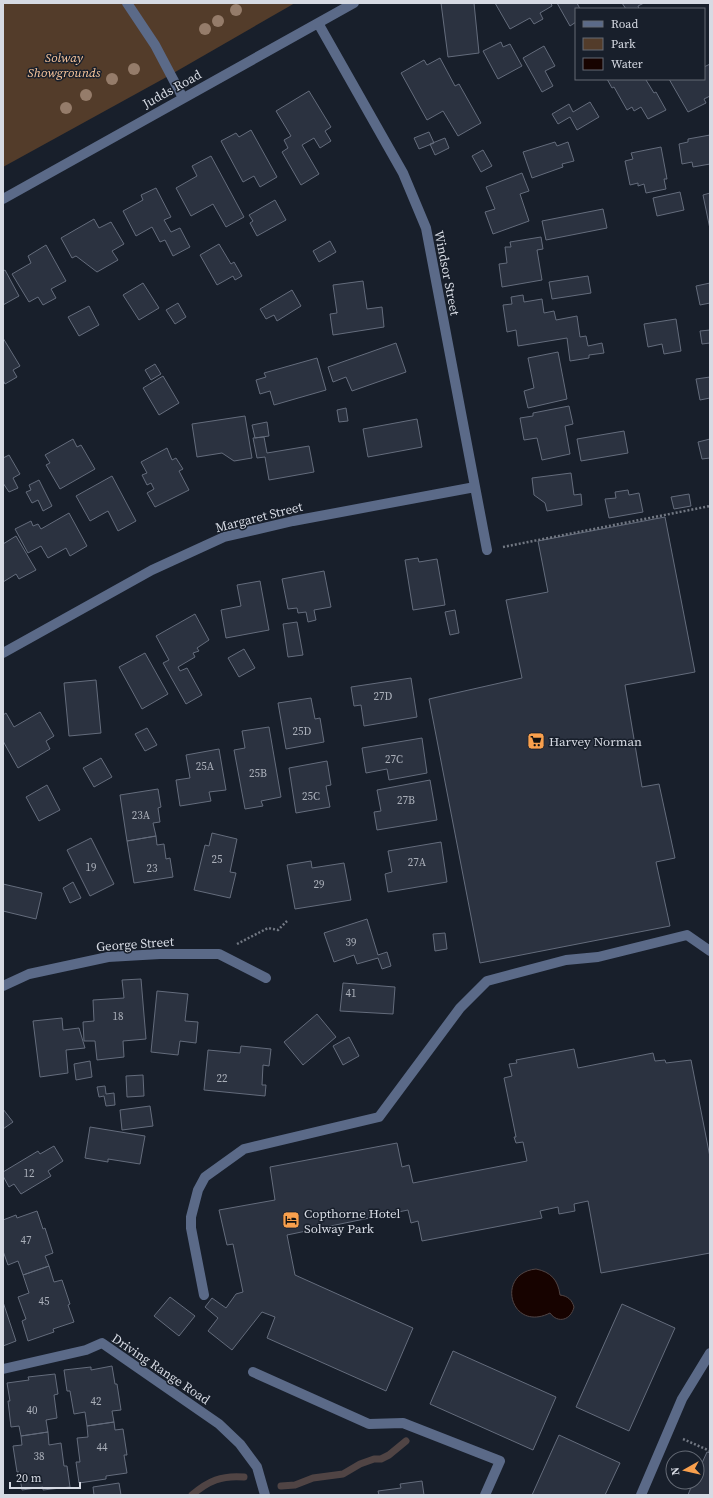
<svg xmlns="http://www.w3.org/2000/svg" width="713" height="1498" viewBox="0 0 713 1498" font-family="'Source Serif 4',serif">
  <style>
    .green { fill: #533c2a }
    .water { fill: #170300; stroke: #504444 }
    .lines { fill: none; stroke-linecap: round; stroke-linejoin: round }
    .stream { stroke: #504444; stroke-width: 7 }
    .building { fill: #2b3240; stroke: #646c7c }
    .path { stroke: #727883; stroke-width: 2.5; stroke-dasharray: 2 2; stroke-linecap: butt }
    .minor { stroke: #5b6a88; stroke-width: 10 }
    .tree { fill: #957c6a }
    .labels { text-anchor: middle; dominant-baseline: central; stroke-width: 3; stroke-linejoin: round; paint-order: stroke }
    .number-label { font-size: 11px; fill: #abb0ba }
    .park-label { font-size: 13px; font-style: italic; fill: #fcc89d; stroke: #181f2b }
    .street-label { font-size: 13px; fill: #d6dae3; stroke: #181f2b }
    .poi-label { font-size: 13px; fill: #d6dae3; stroke: #181f2b; text-anchor: start }
  </style>
  <rect width="100%" height="100%" fill="#181f2b"/>
  <path class="green" d="M3,3H295L163,79L3,167Z"/>
  <path class="water" d="M536,1269C551,1272 558,1280 560,1295C568,1296 572,1300 574,1307C571,1320 558,1324 550,1313C510,1333 495,1273 536,1269Z"/>
  <g class="lines">
    <path class="stream" d="M281,1486L295,1485L313,1478L343,1474L360,1464L374,1459H381L389,1455L406,1441
      M192,1495C208,1481 222,1475 244,1477"/>
  </g>
  <path class="building" d="M441,3H474L479,53L448,57Z
    M495,3H551L552,6L540,13L543,19L534,24L530,18L510,29Z
    M557,3H577L580,9H576V22L570,26Z
    M622,3H644L638,6L639,9H626Z
    M501,42L503,47L510,44L522,66L498,79L483,51Z
    M544,46L555,66L545,71L553,86L542,92L523,58Z
    M440,58L455,86L459,84L481,123L458,136L443,111L427,120L401,73L424,60L427,65Z
    M710,64V96L704,99L706,103L688,112L669,79H704V67Z
    M607,79H647L646,80L654,93L656,92L666,110L648,119L641,107L634,111L632,107L627,110L614,87L612,88Z
    M309,91L331,127L325,131L331,141L320,148L314,138L302,145L319,174L301,185L282,152L288,148L284,140L291,136L276,111Z
    M590,102L599,117L577,130L570,117L558,124L552,114L569,104L573,112Z
    M251,130L277,177L260,187L254,176L243,182L221,141L236,133L239,137Z
    M429,132L434,143L419,149L414,138Z
    M710,135V164L693,167L692,162L682,164L679,144L688,142V139Z
    M445,138L449,148L435,155L430,144Z
    M555,142L557,146L568,142L574,161L562,164L563,167L532,178L523,152Z
    M661,147L667,179H664L666,189L646,193L644,184L638,186V183L630,185L625,161L633,159L631,153Z
    M483,150L492,166L481,172L472,156Z
    M211,156L244,217L226,227L213,204L191,216L176,188L197,176L192,166Z
    M522,173L529,191L520,194L529,221L493,234L485,212L495,209L486,187Z
    M156,188L171,217L164,220L171,232L180,228L190,247L173,256L165,240L160,242L152,227L136,236L123,211L143,200L141,195Z
    M680,192L684,210L657,216L653,198Z
    M710,193V229L703,195Z
    M275,200L286,220L257,236L250,223L253,221L249,215Z
    M603,209L607,228L546,240L542,221Z
    M94,219L99,228L111,222L124,244L112,251L118,260L97,272L76,256L72,258L61,238Z
    M541,237L543,249L537,250L542,280L502,287L499,264L507,263L505,247H511L510,242Z
    M330,241L336,252L319,262L313,251Z
    M219,244L231,264L234,262L242,276L235,280L233,276L217,285L200,255Z
    M46,245L66,281L51,289L56,298L43,305L38,297L29,302L12,274L31,263L28,256Z
    M5,270L19,296L3,305V271Z
    M588,276L591,293L552,299L549,282Z
    M363,281L367,309L382,307L384,327L333,335L330,314L337,313L333,285Z
    M143,283L159,308L139,320L123,295Z
    M710,283V303L700,305L696,286Z
    M292,290L301,306L277,321L274,315L266,319L260,309Z
    M523,295L524,302L542,299L544,313L554,311L556,320L577,316L580,337L586,336L588,346L602,343L604,353L589,355V358L570,361L567,338L518,346L516,330L507,332L503,305L512,304L511,297Z
    M178,303L186,317L175,324L166,310Z
    M89,306L99,325L79,336L68,317Z
    M676,319L681,351L664,354L662,344L648,347L644,324Z
    M710,330V343L702,344L700,331Z
    M3,338L20,366L13,370L17,377L5,384L3,380Z
    M396,343L406,372L352,391L346,377L333,382L328,367Z
    M558,352L567,399L528,408L524,391L534,388L528,358Z
    M317,358L326,390L274,405L270,391L260,394L256,380L266,377L264,373Z
    M155,364L161,374L151,380L145,370Z
    M163,376L179,403L159,415L143,388Z
    M710,377V398L700,400L696,379Z
    M569,406L573,424L565,426L570,454L542,460L537,438L524,440L520,418L533,416V413Z
    M346,408L348,421L339,422L337,410Z
    M245,416L252,458L234,461L222,453L197,457L192,424Z
    M417,419L422,447L368,457L363,429Z
    M267,422L269,436L255,438L252,425Z
    M624,431L628,453L581,461L577,439Z
    M264,437L267,453L309,446L314,472L269,480L265,457L257,458L253,438Z
    M73,439L77,447L81,445L95,469L60,489L46,465L50,463L45,455Z
    M710,439V458L702,459L698,442Z
    M167,448L172,460L176,458L183,469L179,471L189,490L155,507L147,493L154,489L151,483L147,485L142,475L147,473L141,462Z
    M9,455L20,474L13,478L18,488L9,492L3,483V458Z
    M571,473L574,495L581,494L582,505L547,511L545,503L534,495L532,478Z
    M112,476L136,521L118,531L108,511L90,521L76,496Z
    M39,480L52,506L43,511L38,500L32,503L26,492L31,490L29,485Z
    M628,490L629,495L639,493L643,512L609,518L605,499L616,498L615,492Z
    M689,494L691,506L674,509L671,497Z
    M69,513L87,546L70,556L66,548L48,558L41,546L28,553L15,529L31,521L33,526L38,524L41,529Z
    M665,517L695,672L625,685L642,787L659,784L675,858L656,862L670,926L480,963L429,699L522,678L506,600L548,592L538,541Z
    M16,536L36,570L19,579L16,574L3,582V544Z
    M418,558L419,562L437,559L445,605L413,610L405,560Z
    M324,571L331,607L314,610L316,620L308,622L306,612L298,613L297,608L288,609L282,579Z
    M260,581L269,630L226,638L221,610L241,606L237,585Z
    M455,610L459,633L450,635L445,612Z
    M195,614L209,640L197,648L199,651L193,653L195,657L178,667L180,671L187,668L202,695L186,704L163,663L169,660L156,636Z
    M297,622L303,655L288,657L283,624Z
    M244,649L255,668L239,677L228,658Z
    M145,653L168,694L142,709L119,667Z
    M411,678L417,717L364,726L361,705L354,706L351,687Z
    M96,680L101,733L69,736L64,683Z
    M311,698L315,719L320,718L324,742L286,749L278,703Z
    M40,712L54,736L46,741L50,749L18,768L3,741V715L6,713L14,727Z
    M269,727L281,797L261,801L263,806L245,809L234,750L245,748L242,731Z
    M147,728L157,745L145,751L135,734Z
    M422,738L427,773L389,780L387,769L366,773L362,748Z
    M219,749L226,790L209,792L211,801L180,806L176,780L190,778L186,755Z
    M101,758L112,777L94,787L83,768Z
    M327,761L331,785L326,786L330,807L296,813L289,768Z
    M430,780L437,820L377,830L374,812L381,811L377,790Z
    M47,785L60,810L39,821L26,797Z
    M158,789L161,807L158,808L160,822L153,823L156,836L127,841L120,795Z
    M212,833L237,839L230,872L236,873L230,898L194,890L205,845L209,846Z
    M156,836L157,845L164,844L166,859L170,858L173,877L134,883L127,841Z
    M91,838L114,884L90,896L67,850Z
    M441,842L447,882L388,892L385,874L392,872L388,851Z
    M311,861L312,868L344,863L351,900L295,909L287,865Z
    M73,882L81,898L70,903L63,888Z
    M3,884L42,893L36,919L3,911Z
    M367,919L378,955L387,952L391,966L382,969L378,958L357,964L354,955L334,962L324,933Z
    M445,933L447,949L435,951L433,934Z
    M141,979L146,1039L123,1041L124,1057L97,1060L95,1041H84L83,1022L94,1021L93,1000L124,998L122,980Z
    M343,983L395,987L393,1014L340,1011Z
    M157,991L188,994L185,1021L198,1022L196,1043L180,1041L178,1055L151,1052Z
    M317,1014L336,1037L303,1065L284,1042Z
    M62,1018L63,1030L79,1028L85,1048L66,1050L68,1073L40,1077L33,1021Z
    M349,1037L359,1056L343,1065L333,1046Z
    M241,1046L271,1049L269,1066L263,1065L262,1085H266L265,1096L204,1090L208,1050L240,1053Z
    M574,1049L578,1068L653,1053L655,1061L665,1060L666,1063L691,1060L710,1157V1253L601,1273L588,1201L574,1204L575,1211L559,1214L558,1207L540,1211L542,1218L422,1241L418,1221L411,1223L408,1210L287,1235L295,1275L413,1328L386,1391L267,1338L275,1317L262,1312L232,1350L208,1331L218,1318L205,1307L212,1298L226,1308L236,1294L243,1292L233,1244L227,1245L219,1210L275,1200L270,1167L397,1143L402,1167L409,1165L413,1183L527,1161L523,1142L516,1143L514,1137H516L504,1078L512,1076L509,1064L517,1063L516,1060Z
    M90,1061L92,1077L76,1080L74,1064Z
    M143,1075L144,1096L127,1097L126,1076Z
    M105,1086L106,1094L114,1093L115,1105L106,1106L104,1096L99,1097L97,1087Z
    M150,1106L153,1126L122,1130L120,1110Z
    M3,1109L13,1122L3,1129Z
    M90,1127L145,1136L140,1164L108,1159V1162L85,1158Z
    M54,1146L63,1161L48,1171L51,1176L21,1194L14,1184L9,1187L3,1176V1172L38,1151L40,1154Z
    M37,1211L43,1229L45,1228L53,1253L45,1256L49,1266L23,1275L18,1261L8,1265L3,1251V1220L16,1215L17,1218Z
    M49,1266L54,1282L62,1280L70,1304L68,1305L74,1322L53,1329L54,1332L28,1341L22,1321L26,1319L18,1297L29,1293L23,1275Z
    M170,1297L195,1316L179,1336L154,1316Z
    M3,1302L16,1341L3,1346Z
    M622,1304L675,1328L629,1431L576,1407Z
    M453,1351L556,1397L533,1450L430,1404Z
    M112,1366L115,1384H117L121,1410L112,1411L114,1422L87,1426L85,1412L74,1414L70,1391H67L64,1370L91,1367V1370Z
    M55,1374L58,1394L54,1395L57,1418L46,1420L48,1432L21,1436L19,1426L11,1427L8,1401H10L7,1383L29,1380L28,1377Z
    M114,1422L115,1430L123,1429L127,1455H124L127,1473L106,1476V1479L79,1483L76,1462H80L77,1438L88,1437L87,1426Z
    M48,1432L49,1445L61,1443L64,1466H67L70,1487L43,1490V1487L22,1490L19,1472H17L13,1446L22,1445L21,1436Z
    M559,1435L620,1463L605,1495H532Z
    M707,1452L710,1453V1495H688L693,1482H697V1474Z
    M422,1481L424,1495H379L378,1491L401,1488L400,1484Z
    M119,1483L121,1495H94L93,1487Z"/>
  <g class="lines">
    <path class="path" d="M503,547L710,506
      M237,944L268,928L278,930L287,921
      M683,1439L710,1451"/>
    <path class="minor" d="M127,3L155,45L183,98
      M318,23L403,173L426,228L487,550
      M3,199L354,3
      M3,653L152,570L224,537L293,521L475,487
      M3,986L29,974L108,957L160,954H219L266,978
      M204,1295L191,1228V1217L198,1190L205,1177L244,1149L379,1117L460,1008L487,981L566,960L598,957L687,935L710,951
      M3,1369L86,1350L102,1343L219,1424L240,1444L257,1467L265,1495
      M253,1372L369,1424L403,1423L500,1461L485,1495
      M641,1495L682,1399L710,1353"/>
  </g>
  <g class="tree">
    <circle cx="236" cy="10" r="6"/>
    <circle cx="218" cy="21" r="6"/>
    <circle cx="205" cy="29" r="6"/>
    <circle cx="134" cy="69" r="6"/>
    <circle cx="112" cy="79" r="6"/>
    <circle cx="86" cy="95" r="6"/>
    <circle cx="66" cy="108" r="6"/>
  </g>
  <defs>
    <g id="supermarket-square" transform="scale(0.9)"><rect x="-9" y="-9" width="18" height="18" rx="4" fill="#f9a04d" stroke="#181f2b"/><path d="M-6-5.5h2.5l.6 2H6L4.5 2H-2.5L-4.4-4H-6ZM-1.5 3.2a1.3 1.3 0 1 0 .1 0ZM3 3.2a1.3 1.3 0 1 0 .1 0Z" fill="#111"/></g>
    <g id="hotel-square" transform="scale(0.9)"><rect x="-9" y="-9" width="18" height="18" rx="4" fill="#f9a04d" stroke="#181f2b"/><path d="M-6-4.5h1.5V1H6V5H4.5V3h-9V5H-6ZM-4 0a1.8 1.8 0 1 1 3.6 0ZM.5 0V-2.5h3Q6-2.5 6 0Z" fill="#111"/></g>
  </defs>
  <g fill-rule="evenodd">
    <use href="#supermarket-square" x="536" y="741"/>
    <use href="#hotel-square" x="291" y="1220"/>
  </g>
  <g class="labels">
    <g class="number-label">
      <text x="383" y="696">27D</text>
      <text x="302" y="731">25D</text>
      <text x="394" y="759">27C</text>
      <text x="205" y="766">25A</text>
      <text x="258" y="773">25B</text>
      <text x="311" y="796">25C</text>
      <text x="406" y="800">27B</text>
      <text x="141" y="815">23A</text>
      <text x="217" y="859">25</text>
      <text x="417" y="862">27A</text>
      <text x="91" y="867">19</text>
      <text x="152" y="868">23</text>
      <text x="319" y="884">29</text>
      <text x="351" y="942">39</text>
      <text x="351" y="993">41</text>
      <text x="118" y="1016">18</text>
      <text x="222" y="1078">22</text>
      <text x="29" y="1173">12</text>
      <text x="26" y="1240">47</text>
      <text x="44" y="1301">45</text>
      <text x="96" y="1401">42</text>
      <text x="32" y="1410">40</text>
      <text x="102" y="1447">44</text>
      <text x="39" y="1456">38</text>
    </g>
    <g class="park-label">
      <text x="64" y="57">Solway<tspan x="64" dy="15">Showgrounds</tspan></text>
    </g>
    <g class="street-label">
      <text transform="translate(172 89) rotate(-29)">Judds Road</text>
      <text transform="translate(447 273) rotate(79)">Windsor Street</text>
      <text transform="translate(259 517) rotate(-14)">Margaret Street</text>
      <text transform="translate(135 944) rotate(-4)">George Street</text>
      <text transform="translate(161 1369) rotate(34)">Driving Range Road</text>
    </g>
    <g class="poi-label">
      <text x="549" y="741">Harvey Norman</text>
      <text x="304" y="1213">Copthorne Hotel<tspan x="304" dy="15">Solway Park</tspan></text>
    </g>
  </g>
  <rect width="713" height="1498" fill="none" stroke="#d6dae3" stroke-width="8"/>
  <rect x="575" y="8" width="130" height="72" fill="#181f2b" stroke="#646a75"/>
  <rect x="583" y="21" width="20" height="6" fill="#5b6a88" stroke="#646a75"/>
  <text x="611" y="28" font-size="12" fill="#d6dae3">Road</text>
  <rect x="583" y="38" width="20" height="12" fill="#533c2a" stroke="#646a75"/>
  <text x="611" y="48" font-size="12" fill="#d6dae3">Park</text>
  <rect x="583" y="58" width="20" height="12" fill="#170300" stroke="#646a75"/>
  <text x="611" y="68" font-size="12" fill="#d6dae3">Water</text>
  <g transform="translate(685 1470) rotate(262)"><circle r="19" fill="#181f2b" stroke="#646a75"/>
  <path d="M0-3L7 15L0 10L-7 15Z" fill="#f9a04d"/>
  <text y="-6" font-size="11" font-weight="bold" text-anchor="middle" fill="#d6dae3">N</text>
  </g>
  <path d="M10 1482v6h70v-6" fill="none" stroke="#d6dae3" stroke-width="2"/>
  <text x="16" y="1482" font-size="12" fill="#d6dae3" stroke="#181f2b" stroke-width="3" paint-order="stroke">20 m</text>
</svg>
